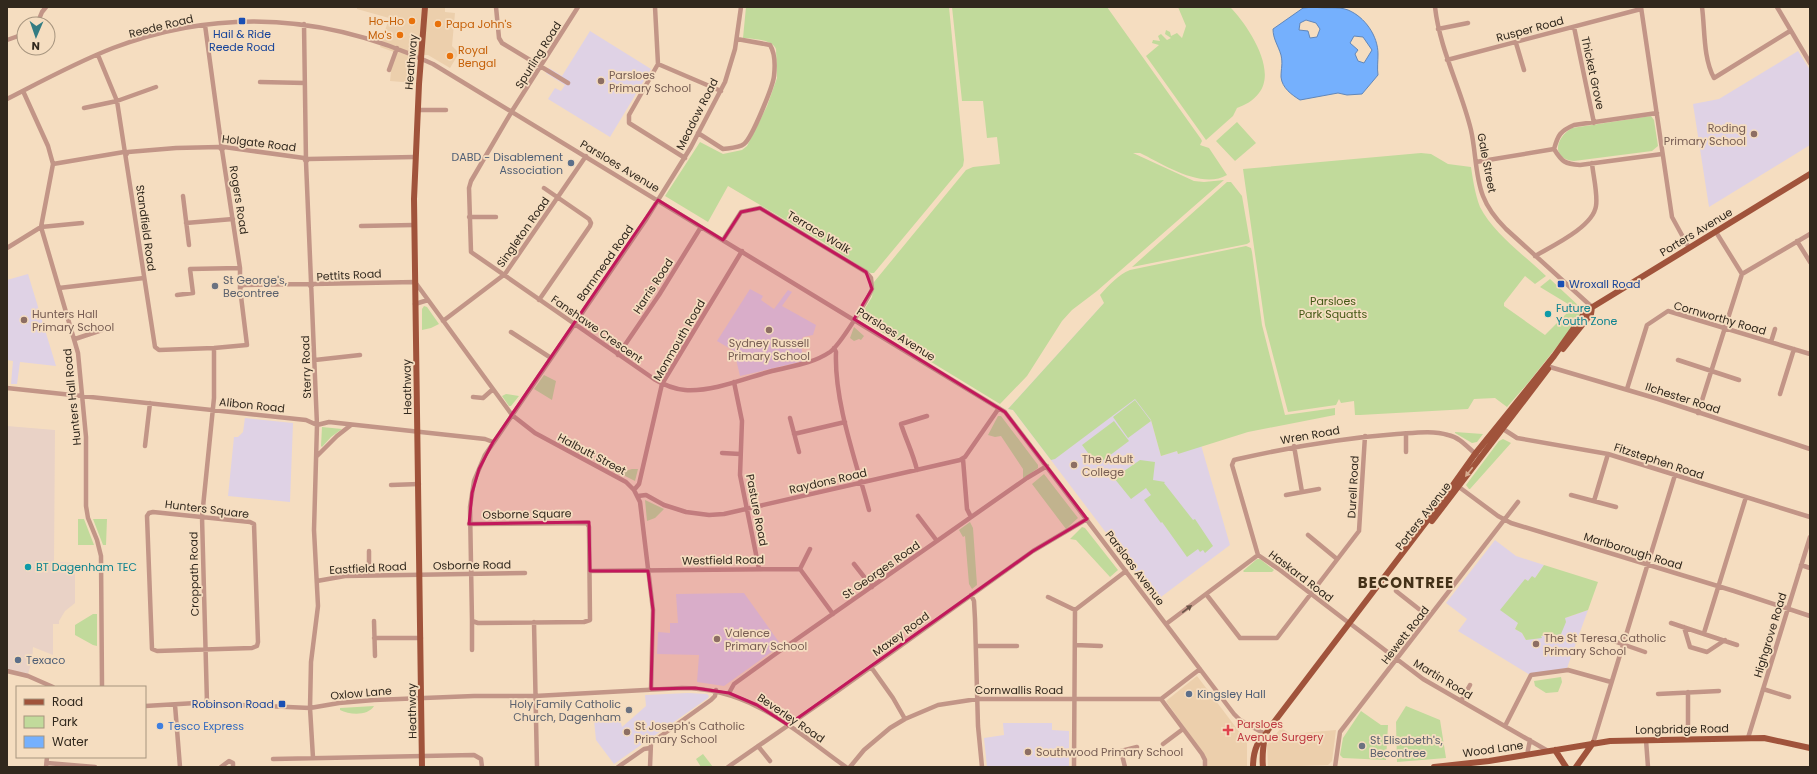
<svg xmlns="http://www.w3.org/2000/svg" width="1817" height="774" viewBox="0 0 1817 774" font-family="Poppins,sans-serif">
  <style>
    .built { fill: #eccfac }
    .industrial { fill: #e9d2c6 }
    .education { fill: #dfd2e5 }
    .green { fill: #c1da9b }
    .water { fill: #75b0fd; stroke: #6187ba; fill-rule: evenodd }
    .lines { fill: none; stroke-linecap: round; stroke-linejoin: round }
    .minor { stroke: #c29587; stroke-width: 4.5 }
    .major { stroke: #a0533b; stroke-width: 6 }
    .oneway { fill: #d7ad91 }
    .oneway2 { fill: #6b5447 }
    .marked { fill: #c2185b; fill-opacity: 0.2; stroke: #c2185b; stroke-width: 3; stroke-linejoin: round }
    .transit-dot { fill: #1a4fb4; stroke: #f5ddc0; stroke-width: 1.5 }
    .food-dot { fill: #e8710a; stroke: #f5ddc0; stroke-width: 1.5 }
    .education-dot { fill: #8d6e63; stroke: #f5ddc0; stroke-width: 1.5 }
    .service-dot { fill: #5c6f8a; stroke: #f5ddc0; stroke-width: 1.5 }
    .worship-dot { fill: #6b7280; stroke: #f5ddc0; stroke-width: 1.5 }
    .culture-dot { fill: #0f9aa8; stroke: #f5ddc0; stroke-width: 1.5 }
    .shop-dot { fill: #3f7fe0; stroke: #f5ddc0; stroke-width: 1.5 }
    .health-dot { fill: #e0444e; stroke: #f5ddc0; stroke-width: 1.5 }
    .labels { text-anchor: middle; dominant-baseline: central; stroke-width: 3.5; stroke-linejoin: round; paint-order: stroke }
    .food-label { font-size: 11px; fill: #c56008; stroke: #f5ddc0; text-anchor: end }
    .street-label { font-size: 11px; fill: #31281d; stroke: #f5ddc0 }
    .transit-label { font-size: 11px; fill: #164399; stroke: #f5ddc0 }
    .education-label { font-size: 11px; fill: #785e54; stroke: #f5ddc0; text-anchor: start }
    .service-label { font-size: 11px; fill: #4e5e75; stroke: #f5ddc0; text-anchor: start }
    .worship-label { font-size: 11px; fill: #5b616d; stroke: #f5ddc0; text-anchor: start }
    .park-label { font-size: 11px; fill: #435815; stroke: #f5ddc0 }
    .culture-label { font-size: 11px; fill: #0d838f; stroke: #f5ddc0; text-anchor: start }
    .health-label { font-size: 11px; fill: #be3a42; stroke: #f5ddc0; text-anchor: start }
    .shop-label { font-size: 11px; fill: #366cbe; stroke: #f5ddc0; text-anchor: start }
    .district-label { font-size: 15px; font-weight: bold; letter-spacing: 1px; fill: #433118; stroke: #f5ddc0 }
  </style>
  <rect width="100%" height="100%" fill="#f5ddc0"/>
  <path class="built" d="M357,7H445V12L455,13L452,46L459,53L450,68L428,55H419L416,62L414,83L390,81L391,72L387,71L394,52L380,47L389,18L357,9Z
    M1197,676L1247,742V767H1206L1205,756L1166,701Z
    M1281,728L1291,734L1336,730L1332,761L1328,765L1268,767L1267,745Z"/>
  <path class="industrial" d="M7,426L55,430L54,562L75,563V603L65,611L59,621V624H53V655L33,647L32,661L28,674L7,671Z"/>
  <path class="education" d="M590,31L651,69L610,137L548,99L555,88L561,91L565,85L546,73L549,68L562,76Z
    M1798,51L1810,70V145L1709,207L1693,104L1719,99Z
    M28,274L56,366L20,362L17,384H11L13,361L7,360V280Z
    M750,289L763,296L761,300L774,309L788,290L792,292L782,306L816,325L813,335L803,337L800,342L804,361L740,376L734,351L717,341Z
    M1115,291L1161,456L1177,451L1178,454L1201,445L1230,545L1157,600L1013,410L1008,409Z
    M245,418L293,423L290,502L228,496L234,437H238L243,432Z
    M1495,540L1516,556L1544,565L1535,578L1528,581L1525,579L1518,623L1515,629L1522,633L1526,640L1546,635V637L1565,618L1588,610L1567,668L1530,675L1458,631L1467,619L1446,603Z
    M744,593L781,645L724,686L697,682L699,655L657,654L658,632L670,633V623H678L676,594Z
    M688,693L707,694L709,696L708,698L614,764L596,740L594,720L620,719L622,727L646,706L645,695Z
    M1003,723H1052V730L1069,731V767H987L984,738L1004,735Z"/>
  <path class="green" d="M746,7H949L964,160L963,166L874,273H871L823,242L728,186L708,222L665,196L700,142L723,154L742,150L747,146L767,106L777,78L776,49C772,39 752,39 743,38Z
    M952,7H1107L1201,139L1202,141L1200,145L1209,148L1227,175C1202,190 1163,164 1140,153H1133L1194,181L1204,182L1224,180L1097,291L1072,310L1062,321L1027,376L1000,404L859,318L872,297L874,282L966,170L973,167L1000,164L997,137L987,138L983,101H962Z
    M1178,7H1230C1246,23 1278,69 1259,93C1253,101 1245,105 1237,108L1233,116L1206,140L1146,56L1159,45L1152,43L1153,40L1160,41L1158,36L1161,34L1167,40L1171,38L1165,34L1166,30L1170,32L1171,36L1177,33L1182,38L1186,26Z
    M1651,116L1654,120L1658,146L1652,151L1574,161C1550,159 1556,137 1572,128Z
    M1237,122L1256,143L1235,161L1216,141Z
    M1421,153L1431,154L1448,164L1471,167C1473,180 1475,194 1480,207C1493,233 1525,256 1546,276L1535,284L1525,276L1504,303V306L1545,335L1573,307L1540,287L1550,279L1581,308L1582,315L1528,383L1507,407L1495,398L1474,399L1468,409L1360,415H1355L1354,401L1341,403L1339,399L1336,405L1288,412L1265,325L1243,169Z
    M1227,182H1231L1242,196L1250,242L1247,244L1132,267Z
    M1246,246L1251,248L1252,252L1262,325L1285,415L1335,408V415L1248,432L1178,454L1177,451L1161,456L1151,420L1135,399L1055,459L1051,460L1013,410L1008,409L1104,303L1100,295C1109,285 1118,275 1130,270Z
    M424,306L427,307L439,324L431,328L422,330V309Z
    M854,327L864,336L861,340L859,339L854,341L850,338Z
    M544,375L556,381L552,400L534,389Z
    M506,394L519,396L511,406H509L502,396Z
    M1135,400L1151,421L1128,438L1113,417Z
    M998,416H1001L1038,465V468L1023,479V469L1001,436L995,437L988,435Z
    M1114,421L1129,441L1097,465L1082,445Z
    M322,427L342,429L331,437L322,447L321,446Z
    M1455,433V432L1483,434L1477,442L1472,443Z
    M1503,439L1511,443L1470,489H1469L1466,485L1499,441Z
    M1140,460L1155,462L1153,480L1165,482L1164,483L1193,520L1195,519L1213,546L1205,553L1203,550L1200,552L1198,549L1187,557L1162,522L1161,523L1144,500L1151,495L1146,488L1131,499L1114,478Z
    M632,469H638L635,481L623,475L625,471Z
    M1044,474L1078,518L1066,529L1032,484Z
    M645,500L664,509L655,518L647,521Z
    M78,519H84L94,545H78Z
    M93,519H107L106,545H103Z
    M970,522L973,528L977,585L972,589L969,584L965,536L963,537L959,530Z
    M1082,527L1085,528L1118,570L1110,577L1076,540L1070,539Z
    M1257,559H1260L1274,570L1272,572H1244L1243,571Z
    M1544,565L1598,582L1588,610L1565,618L1566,622L1561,634L1546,637L1545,635L1541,636L1542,638L1526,640L1522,633L1515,629L1518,623L1500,610L1525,579L1528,581L1532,576L1535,578Z
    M93,614H97V646L93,645L75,635V625Z
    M1561,677L1562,682L1558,692L1546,693L1535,686L1534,681Z
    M374,706C368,716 350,715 340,710V708Z
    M1406,706L1440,720L1446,758L1397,762L1396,722Z
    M1361,711L1381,725H1388L1386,760L1343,758L1340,755L1343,738Z
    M703,754L713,767H701L696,759Z"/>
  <path class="water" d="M1314,7C1325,9 1338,6 1348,10C1365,17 1378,36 1378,54C1378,62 1377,68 1378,75L1362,94L1347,95L1338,93L1300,100C1292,95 1282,88 1281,77C1281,68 1283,64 1281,55C1278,45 1273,39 1273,29L1303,8ZM1306,20L1316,23L1320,29L1317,37L1310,38L1308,31L1299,30L1300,23ZM1354,36L1363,37L1372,50L1364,63L1358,61L1355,54L1358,50L1350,43Z"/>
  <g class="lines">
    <path class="minor" d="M496,7L499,38L502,43L568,83
      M578,7L512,111L471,181L469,188L471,252L654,379C664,385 674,389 685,390C713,392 746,378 772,371C792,366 812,364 830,352C840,345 867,301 872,289L871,278L866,272L760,208L741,212L723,240
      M655,7L658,64L629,115V123L685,158
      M1435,7C1440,51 1461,88 1471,130C1476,152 1475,176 1483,196C1488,209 1496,219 1506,229L1592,307
      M1641,7L1672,217L1689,248
      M1702,7C1705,29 1703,58 1714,78L1790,31
      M1777,7L1810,63
      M37,24L42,12L46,7
      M304,24L306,162L317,425L314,530L318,606L311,662L310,708L313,758
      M1574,27L1594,123
      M1438,29L1468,23
      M7,40L24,34
      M1516,43L1524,70
      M98,55L117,101L155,347L159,350L214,348L247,345L240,288V268L222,150L205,25
      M1447,60L1641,9
      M658,64L721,91
      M389,70L397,48
      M260,82L305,83
      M23,91L48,146L53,164L41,227L78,353L86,437V506L88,518L97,540L101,556L102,687
      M7,99C42,81 77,62 113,48C221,7 329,15 433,64L1005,412L1234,714L1240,720L1265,734
      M84,108L117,101L156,87
      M418,110H446
      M1657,113L1574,125C1560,131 1558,135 1554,149C1562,162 1565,164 1580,165L1662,154
      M698,133L723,149C730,148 739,148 744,144C752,138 773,86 774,76C775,67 775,53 770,45L737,39
      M1476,162L1554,149
      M53,164L124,152L126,155L128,152L176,148L219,147L222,150L224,147L304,158L306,162L308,159L415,157
      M183,196L189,245
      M469,217H496
      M186,223L233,219
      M361,226L414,225
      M1716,232L1742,274
      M1797,241L1810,262
      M7,248L41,227L82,223
      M1535,256C1552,246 1593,227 1596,206C1598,194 1593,175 1592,163
      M59,288L144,278
      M240,288L243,285L309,284L311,287L313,284L415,282L512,415L535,433L626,482L634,490L640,502L653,610L651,689
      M177,295L193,293L190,269L240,268
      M539,300L590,226L591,223L589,219L544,188
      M415,304L428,300
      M443,321L505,274L586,156
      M511,332L551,358
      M75,339L102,330
      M1771,342L1775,329
      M834,348L836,352C834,402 856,461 869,510
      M618,355L659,295L701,227
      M315,360L360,355
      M1678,360L1739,380
      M1550,367L1658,399L1810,449
      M734,382L742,421L740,475L759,569
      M7,388L306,420L317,425L329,422L485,439L493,442
      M1627,389L1647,325L1668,311L1810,354
      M1780,394L1794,349
      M473,397L483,398L492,390
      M1698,413L1742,274L1810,234
      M790,418L799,452
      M1500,427L1517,438L1608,454L1810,517
      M794,434L845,422
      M1406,434V452
      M145,446L150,403
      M1294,446L1302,492
      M722,453L740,454
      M317,456L337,436L351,425
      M963,459L967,509L971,517
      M917,470C913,453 906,440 901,424L927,416
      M391,485L419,484
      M1459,487L1498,516L1511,523L1734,591L1810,616
      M634,490L639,484L662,384L742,251
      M1286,495L1319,489
      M1571,495L1616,507
      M638,496L646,495L664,505L686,512L709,515L724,514L960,460L965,457L999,408
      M1594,501L1608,454
      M153,512L250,522L254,524L258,642L257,646L252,648L157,651L152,649L147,516L149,513Z
      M918,516L937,541
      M469,524L587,523L589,527L590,620L584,622L478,623L472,621L470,507L474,481L485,455L645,221L691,147L725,82L735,49L741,7
      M1308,535L1337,559
      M369,551V575
      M1258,555L1232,465L1234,460L1238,459C1291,447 1343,438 1397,434C1413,433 1433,430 1448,435C1460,437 1469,449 1478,456
      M854,564L872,587
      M1801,565L1810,568
      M800,569L810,549
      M590,571L800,569L833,614
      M317,581L345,576L525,573
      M1396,591L1429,617
      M1206,594L1240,638H1277L1359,531L1365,436
      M971,595L974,601L975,619L978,726L982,767
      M1048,597L1075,610
      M374,621L375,656
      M534,622L537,767
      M1671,623L1737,645
      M1166,624L1258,555L1280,570L1349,623
      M1352,625L1423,679L1548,751
      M1684,627L1690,647L1707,652L1725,640
      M1704,633L1746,497
      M1602,637L1645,652
      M374,638H421
      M1075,645L1101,646
      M976,646H1017
      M472,650V621
      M871,667L893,698L905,719
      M7,671L28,676L53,687
      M1763,689L1789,697
      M729,693L734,684L774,655L1027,478L1047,466
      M1658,694L1719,691
      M1161,699L1202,754L1205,760V767
      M1461,701L1470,685
      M207,703L202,517L214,398V348
      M175,705L180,767
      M145,706L196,703L310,708L339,703L374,700L474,696H535L682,688C750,688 793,729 846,767
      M1505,726L1531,675L1568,670L1611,682
      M1748,738L1810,537
      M1688,739V692
      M1646,740L1648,767
      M1593,743L1675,475
      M1163,744L1183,729
      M758,746L770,761
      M1527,755L1530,740
      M273,759L474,755L481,759L482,767
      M47,763L95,767
      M46,767L47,757
      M221,767L229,761L233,763V767
      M618,767L644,749L650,748
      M650,767L651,743L711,700L715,696L716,690
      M728,767L835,693L1033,551L1087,519
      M850,767L864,750L890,728L905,719L938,705L977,699H1161L1200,669
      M1074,767L1075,610L1126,571
      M1125,767L1121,751L1137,747
      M1335,767L1340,732L1518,502"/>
    <path class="major" d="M1563,349L1591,314L1592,307
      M1432,521L1548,369
      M1555,750L1566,767
      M422,767L414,199L419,84L425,7
      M1253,767C1253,754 1256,741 1267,733
      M1263,767C1262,757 1263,738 1268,730L1433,513L1475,454L1554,356L1586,311L1810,174
      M1434,767L1489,761L1610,741L1764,738L1810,748
      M1576,767L1593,743"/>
  </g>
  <defs><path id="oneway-solid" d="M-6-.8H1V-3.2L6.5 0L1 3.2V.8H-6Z"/></defs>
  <use class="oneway" href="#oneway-solid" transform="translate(1469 472) rotate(128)"/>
  <use class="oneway2" href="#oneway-solid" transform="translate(1187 609) rotate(-37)"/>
  <path class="marked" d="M658,200L723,240L741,212L760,208L866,272L872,289L854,319L1005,412L1087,519L1033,551L788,725L757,705L729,693L695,688L651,689L653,610L648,571H590L589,522L469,524L472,493L479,469L493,442Z"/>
  <g class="transit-dot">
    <rect x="238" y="17" width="8" height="8" rx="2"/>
    <rect x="1557" y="280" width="8" height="8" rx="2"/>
    <rect x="278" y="700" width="8" height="8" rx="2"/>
  </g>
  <g class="food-dot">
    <circle cx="412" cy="21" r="4"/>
    <circle cx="438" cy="24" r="4"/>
    <circle cx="400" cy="35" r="4"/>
    <circle cx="450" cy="56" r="4"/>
  </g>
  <g class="education-dot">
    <circle cx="601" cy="81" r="4"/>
    <circle cx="1754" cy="134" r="4"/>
    <circle cx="24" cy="320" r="4"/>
    <circle cx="769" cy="330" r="4"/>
    <circle cx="1074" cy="465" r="4"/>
    <circle cx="717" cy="639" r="4"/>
    <circle cx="1536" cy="644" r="4"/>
    <circle cx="627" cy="732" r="4"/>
    <circle cx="1028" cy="752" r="4"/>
  </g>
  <g class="service-dot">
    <circle cx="571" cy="163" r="4"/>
    <circle cx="18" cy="660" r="4"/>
    <circle cx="1189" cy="694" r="4"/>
  </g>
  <g class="worship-dot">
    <circle cx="215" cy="286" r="4"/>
    <circle cx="629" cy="710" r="4"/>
    <circle cx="1362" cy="746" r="4"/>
  </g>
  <g class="culture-dot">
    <circle cx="1548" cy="314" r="4"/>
    <circle cx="28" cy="567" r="4"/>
  </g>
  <circle class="shop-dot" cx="160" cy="726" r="4"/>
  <path class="health-dot" d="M1226 724h4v4h4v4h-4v4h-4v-4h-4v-4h4z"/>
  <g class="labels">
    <g class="food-label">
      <text x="404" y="21">Ho-Ho</text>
      <text x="446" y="24" text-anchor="start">Papa John's</text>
      <text x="392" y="35">Mo's</text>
      <text x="458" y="50" text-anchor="start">Royal<tspan x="458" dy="13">Bengal</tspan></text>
    </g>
    <g class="street-label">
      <text transform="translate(161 26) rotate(-14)">Reede Road</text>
      <text transform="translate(1530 29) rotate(-15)">Rusper Road</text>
      <text transform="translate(538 55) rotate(-58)">Spurling Road</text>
      <text transform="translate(411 62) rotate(-85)">Heathway</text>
      <text transform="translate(1593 73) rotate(78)">Thicket Grove</text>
      <text transform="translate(697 114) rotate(-63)">Meadow Road</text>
      <text transform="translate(259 143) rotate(7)">Holgate Road</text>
      <text transform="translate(1487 163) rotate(79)">Gale Street</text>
      <text transform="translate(620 166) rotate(31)">Parsloes Avenue</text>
      <text transform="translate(239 200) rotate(81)">Rogers Road</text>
      <text transform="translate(146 228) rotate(82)">Standfield Road</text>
      <text transform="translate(523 232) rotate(-55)">Singleton Road</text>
      <text transform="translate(819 232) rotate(31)">Terrace Walk</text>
      <text transform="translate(1696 232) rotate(-31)">Porters Avenue</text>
      <text transform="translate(605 263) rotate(-55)">Barnmead Road</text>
      <text transform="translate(349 275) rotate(-3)">Pettits Road</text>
      <text transform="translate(653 286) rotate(-57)">Harris Road</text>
      <text transform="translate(1720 318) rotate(16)">Cornworthy Road</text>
      <text transform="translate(597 329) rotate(35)">Fanshawe Crescent</text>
      <text transform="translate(896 334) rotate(32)">Parsloes Avenue</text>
      <text transform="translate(679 340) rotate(-60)">Monmouth Road</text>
      <text transform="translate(306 367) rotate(-92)">Sterry Road</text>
      <text transform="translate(407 387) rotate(-91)">Heathway</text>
      <text transform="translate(72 397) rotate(-96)">Hunters Hall Road</text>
      <text transform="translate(1683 398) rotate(18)">Ilchester Road</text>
      <text transform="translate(252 405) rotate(6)">Alibon Road</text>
      <text transform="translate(1310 435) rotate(-10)">Wren Road</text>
      <text transform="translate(592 454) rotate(28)">Halbutt Street</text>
      <text transform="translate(1659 461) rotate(18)">Fitzstephen Road</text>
      <text transform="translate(828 481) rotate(-13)">Raydons Road</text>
      <text transform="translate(1353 487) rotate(-87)">Durell Road</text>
      <text transform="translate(207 509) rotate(7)">Hunters Square</text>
      <text transform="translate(757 510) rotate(79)">Pasture Road</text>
      <text transform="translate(527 514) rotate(-1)">Osborne Square</text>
      <text transform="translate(1423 516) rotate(-52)">Porters Avenue</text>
      <text transform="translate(1633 551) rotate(17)">Marlborough Road</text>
      <text transform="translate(723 560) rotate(-1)">Westfield Road</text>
      <text transform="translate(472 565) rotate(-1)">Osborne Road</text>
      <text transform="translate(368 568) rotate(-3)">Eastfield Road</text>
      <text transform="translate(1135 568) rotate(53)">Parsloes Avenue</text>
      <text transform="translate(881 570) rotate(-35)">St Georges Road</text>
      <text transform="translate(194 574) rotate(-91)">Croppath Road</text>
      <text transform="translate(1301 576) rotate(37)">Haskard Road</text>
      <text transform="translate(901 634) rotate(-36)">Maxey Road</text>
      <text transform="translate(1405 635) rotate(-52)">Hewett Road</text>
      <text transform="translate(1770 635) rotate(-73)">Highgrove Road</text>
      <text transform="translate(1443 679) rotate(31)">Martin Road</text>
      <text x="1019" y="690">Cornwallis Road</text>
      <text transform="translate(361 693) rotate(-5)">Oxlow Lane</text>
      <text transform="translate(412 711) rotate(-91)">Heathway</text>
      <text transform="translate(791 718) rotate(34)">Beverley Road</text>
      <text transform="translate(1682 729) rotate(-1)">Longbridge Road</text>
      <text transform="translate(1493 749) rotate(-8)">Wood Lane</text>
    </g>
    <g class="transit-label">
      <text x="242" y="34">Hail &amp; Ride<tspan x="242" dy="13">Reede Road</tspan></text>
      <text x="1569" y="284" text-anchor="start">Wroxall Road</text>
      <text x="274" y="704" text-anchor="end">Robinson Road</text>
    </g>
    <g class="education-label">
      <text x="609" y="75">Parsloes<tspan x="609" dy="13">Primary School</tspan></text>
      <text x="1746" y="128" text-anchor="end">Roding<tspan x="1746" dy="13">Primary School</tspan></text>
      <text x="32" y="314">Hunters Hall<tspan x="32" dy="13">Primary School</tspan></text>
      <text x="769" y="343" text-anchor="middle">Sydney Russell<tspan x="769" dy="13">Primary School</tspan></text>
      <text x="1082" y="459">The Adult<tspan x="1082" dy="13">College</tspan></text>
      <text x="725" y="633">Valence<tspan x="725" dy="13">Primary School</tspan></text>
      <text x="1544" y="638">The St Teresa Catholic<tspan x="1544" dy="13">Primary School</tspan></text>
      <text x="635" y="726">St Joseph's Catholic<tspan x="635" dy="13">Primary School</tspan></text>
      <text x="1036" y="752">Southwood Primary School</text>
    </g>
    <g class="service-label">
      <text x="563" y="157" text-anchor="end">DABD - Disablement<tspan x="563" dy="13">Association</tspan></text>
      <text x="26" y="660">Texaco</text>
      <text x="1197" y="694">Kingsley Hall</text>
    </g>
    <g class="worship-label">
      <text x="223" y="280">St George's,<tspan x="223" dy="13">Becontree</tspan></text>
      <text x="621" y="704" text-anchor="end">Holy Family Catholic<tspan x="621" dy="13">Church, Dagenham</tspan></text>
      <text x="1370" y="740">St Elisabeth's,<tspan x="1370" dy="13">Becontree</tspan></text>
    </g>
    <g class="park-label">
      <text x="1333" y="301">Parsloes<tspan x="1333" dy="13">Park Squatts</tspan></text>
    </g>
    <g class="culture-label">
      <text x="1556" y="308">Future<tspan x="1556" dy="13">Youth Zone</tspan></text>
      <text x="36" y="567">BT Dagenham TEC</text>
    </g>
    <g class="health-label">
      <text x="1237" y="724">Parsloes<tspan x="1237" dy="13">Avenue Surgery</tspan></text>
    </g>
    <g class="shop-label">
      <text x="168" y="726">Tesco Express</text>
    </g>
    <g class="district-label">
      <text x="1406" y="582">BECONTREE</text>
    </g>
  </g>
  <rect width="1817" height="774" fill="none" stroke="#31281d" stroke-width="16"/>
  <rect x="16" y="686" width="130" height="72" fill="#f5ddc0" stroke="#a7957f"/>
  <rect x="24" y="699" width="20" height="6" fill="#a0533b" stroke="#a7957f"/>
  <text x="52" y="706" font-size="12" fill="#31281d">Road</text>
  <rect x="24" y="716" width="20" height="12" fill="#c1da9b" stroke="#a7957f"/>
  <text x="52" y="726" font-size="12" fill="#31281d">Park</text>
  <rect x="24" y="736" width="20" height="12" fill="#75b0fd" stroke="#a7957f"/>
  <text x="52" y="746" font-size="12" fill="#31281d">Water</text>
  <g transform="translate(36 36) rotate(182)"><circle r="19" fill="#f5ddc0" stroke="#a7957f"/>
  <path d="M0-3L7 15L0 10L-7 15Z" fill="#347c83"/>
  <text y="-6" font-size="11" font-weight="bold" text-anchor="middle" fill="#31281d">N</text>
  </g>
</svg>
